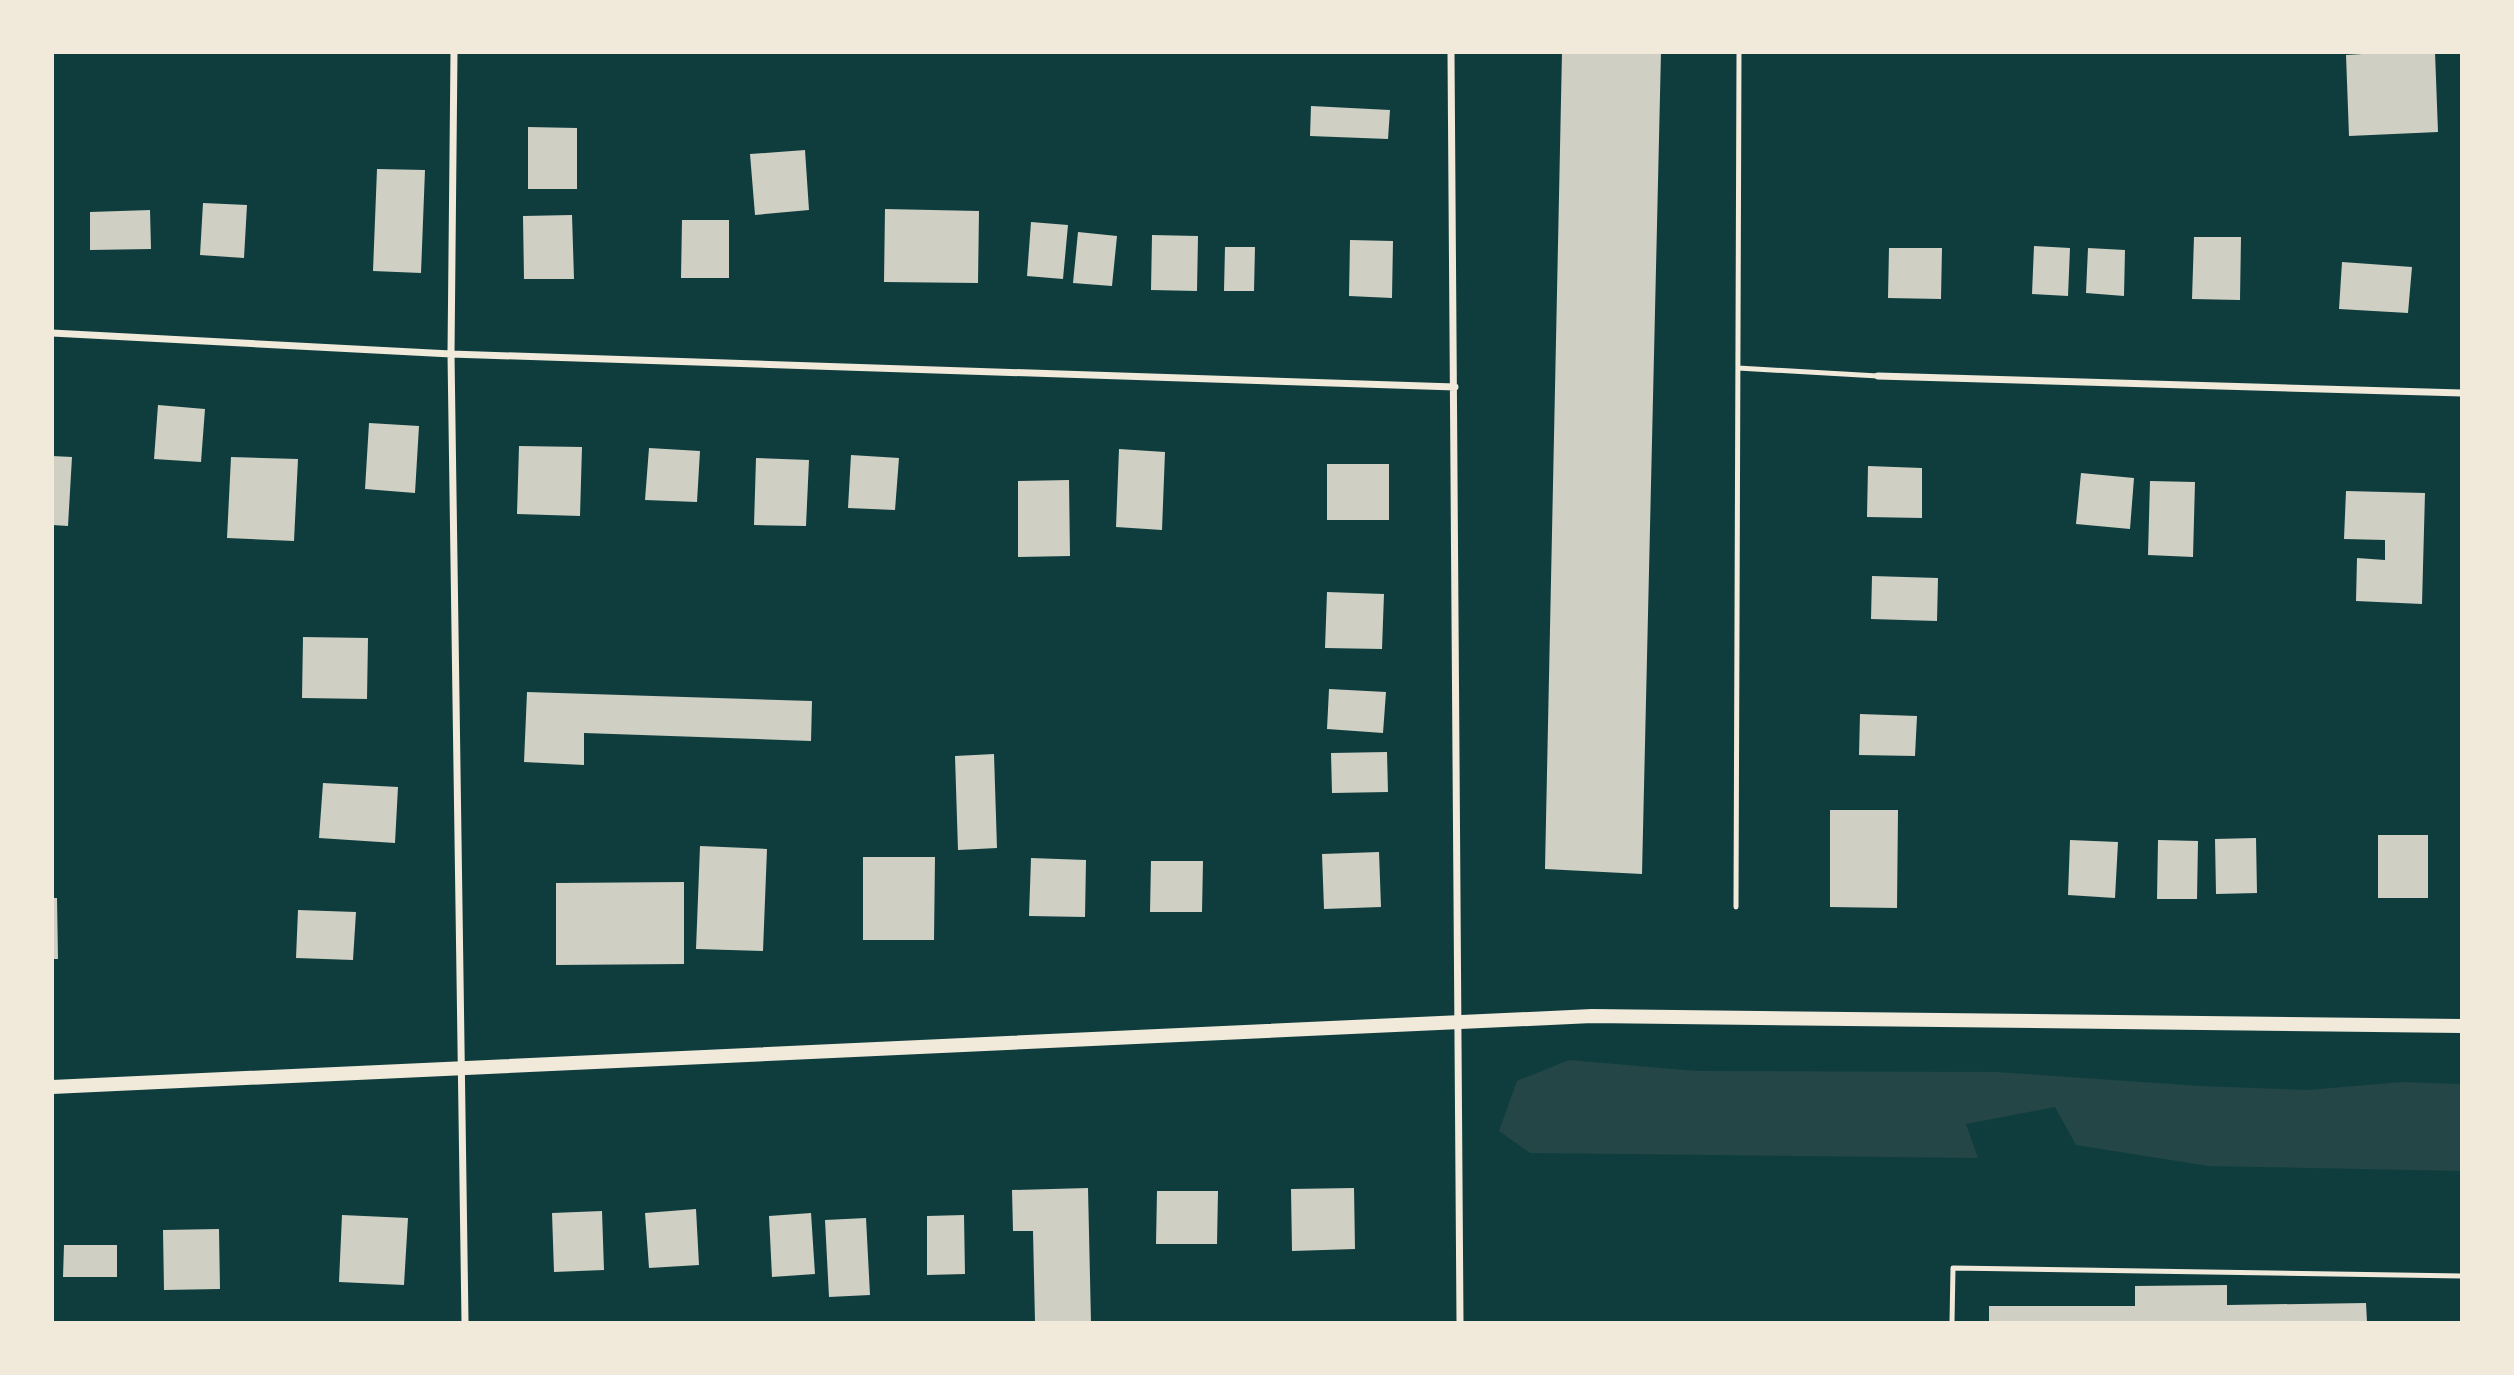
<svg xmlns="http://www.w3.org/2000/svg" width="2514" height="1375" viewBox="0 0 2514 1375" font-family="'Roboto Condensed',sans-serif">
  <style>
    .green { fill: #244646 }
    .building { fill: #cfcfc3 }
    .lines { fill: none; stroke-linecap: round; stroke-linejoin: round }
    .service { stroke: #f1e9da; stroke-width: 5 }
    .minor { stroke: #f1e9da; stroke-width: 7 }
    .secondary { stroke: #f1e9da; stroke-width: 14 }
  </style>
  <rect width="100%" height="100%" fill="#0f3d3e"/>
  <path class="green" d="M1569,1060L1697,1071L1996,1072L2200,1086L2308,1090L2401,1082L2461,1084V1171L2208,1166L2076,1145L2055,1107L1966,1124L1978,1158L1530,1153L1499,1131L1517,1081Z"/>
  <path class="building" d="M1562,52H1661L1642,874L1545,869Z
    M2395,52H2435L2438,132L2349,136L2346,55Z
    M1311,106L1390,110L1388,139L1310,136Z
    M528,127L577,128V189H528Z
    M805,150L809,210L755,215L750,154Z
    M377,169L425,170L421,273L373,271Z
    M203,203L247,205L244,258L200,255Z
    M885,209L979,211L978,283L884,282Z
    M150,210L151,249L90,250V212Z
    M572,215L574,279H524L523,216Z
    M682,220H729V278H681Z
    M1031,222L1068,225L1063,279L1027,276Z
    M1078,232L1117,236L1112,286L1073,283Z
    M1152,235L1198,236L1197,291L1151,290Z
    M2194,237H2241L2240,300L2192,299Z
    M1350,240L1393,241L1392,298L1349,296Z
    M2034,246L2070,248L2068,296L2032,294Z
    M1225,247H1255L1254,291H1224Z
    M1889,248H1942L1941,299L1888,298Z
    M2088,248L2125,250L2124,296L2086,293Z
    M2342,262L2412,267L2408,313L2339,309Z
    M158,405L205,409L201,462L154,459Z
    M369,423L419,426L415,493L365,489Z
    M519,446L582,447L580,516L517,514Z
    M649,448L700,451L697,502L645,500Z
    M1119,449L1165,452L1162,530L1116,527Z
    M851,455L899,458L895,510L848,508Z
    M52,456L72,457L68,526L52,525Z
    M231,457L298,459L294,541L227,538Z
    M756,458L809,460L806,526L754,525Z
    M1327,464H1389V520H1327Z
    M1868,466L1922,468V518L1867,517Z
    M2081,473L2134,478L2130,529L2076,524Z
    M1069,480L1070,556L1018,557V481Z
    M2150,481L2195,482L2193,557L2148,555Z
    M2346,491L2425,493L2422,604L2356,601L2357,558L2385,560V540L2344,539Z
    M1872,576L1938,578L1937,621L1871,619Z
    M1327,592L1384,594L1382,649L1325,648Z
    M303,637L368,638L367,699L302,698Z
    M1329,689L1386,692L1383,733L1327,729Z
    M527,692L812,701L811,741L584,733V765L524,762Z
    M1860,714L1917,716L1915,756L1859,755Z
    M1387,752L1388,792L1332,793L1331,753Z
    M994,754L997,848L958,850L955,756Z
    M323,783L398,787L395,843L319,838Z
    M1830,810H1898L1897,908L1830,907Z
    M2378,835H2428V898H2378Z
    M2256,838L2257,893L2216,894L2215,839Z
    M2070,840L2118,842L2115,898L2068,895Z
    M2158,840L2198,841L2197,899H2157Z
    M700,846L767,849L763,951L696,949Z
    M1379,852L1381,907L1324,909L1322,854Z
    M863,857H935L934,940H863Z
    M1031,858L1086,860L1085,917L1029,916Z
    M1151,861H1203L1202,912H1150Z
    M684,882V964L556,965V883Z
    M52,898H57L58,959H52Z
    M298,910L356,912L353,960L296,958Z
    M1088,1188L1091,1322H1035L1033,1231H1013L1012,1190Z
    M1354,1188L1355,1249L1292,1251L1291,1189Z
    M1157,1191H1218L1217,1244H1156Z
    M696,1209L699,1265L649,1268L645,1213Z
    M602,1211L604,1270L554,1272L552,1213Z
    M811,1213L815,1274L772,1277L769,1216Z
    M342,1215L408,1218L404,1285L339,1282Z
    M964,1215L965,1274L927,1275V1216Z
    M866,1218L870,1295L829,1297L825,1220Z
    M219,1229L220,1289L164,1290L163,1230Z
    M64,1245H117V1277H63Z
    M2227,1285V1305L2366,1303L2367,1322H1989V1306H2135V1286Z"/>
  <g class="lines">
    <path class="service" d="M1738,368L1878,376
      M1736,907L1739,52
      M1952,1322L1953,1268L2462,1276"/>
    <path class="minor" d="M454,52L451,354L465,1322
      M1451,52L1460,1322
      M52,333L451,354L1455,387
      M1878,376L2462,393"/>
    <path class="secondary" d="M52,1087L1592,1016L2462,1026"/>
  </g>
  <rect width="2514" height="1375" fill="none" stroke="#f1e9da" stroke-width="108"/>
</svg>
